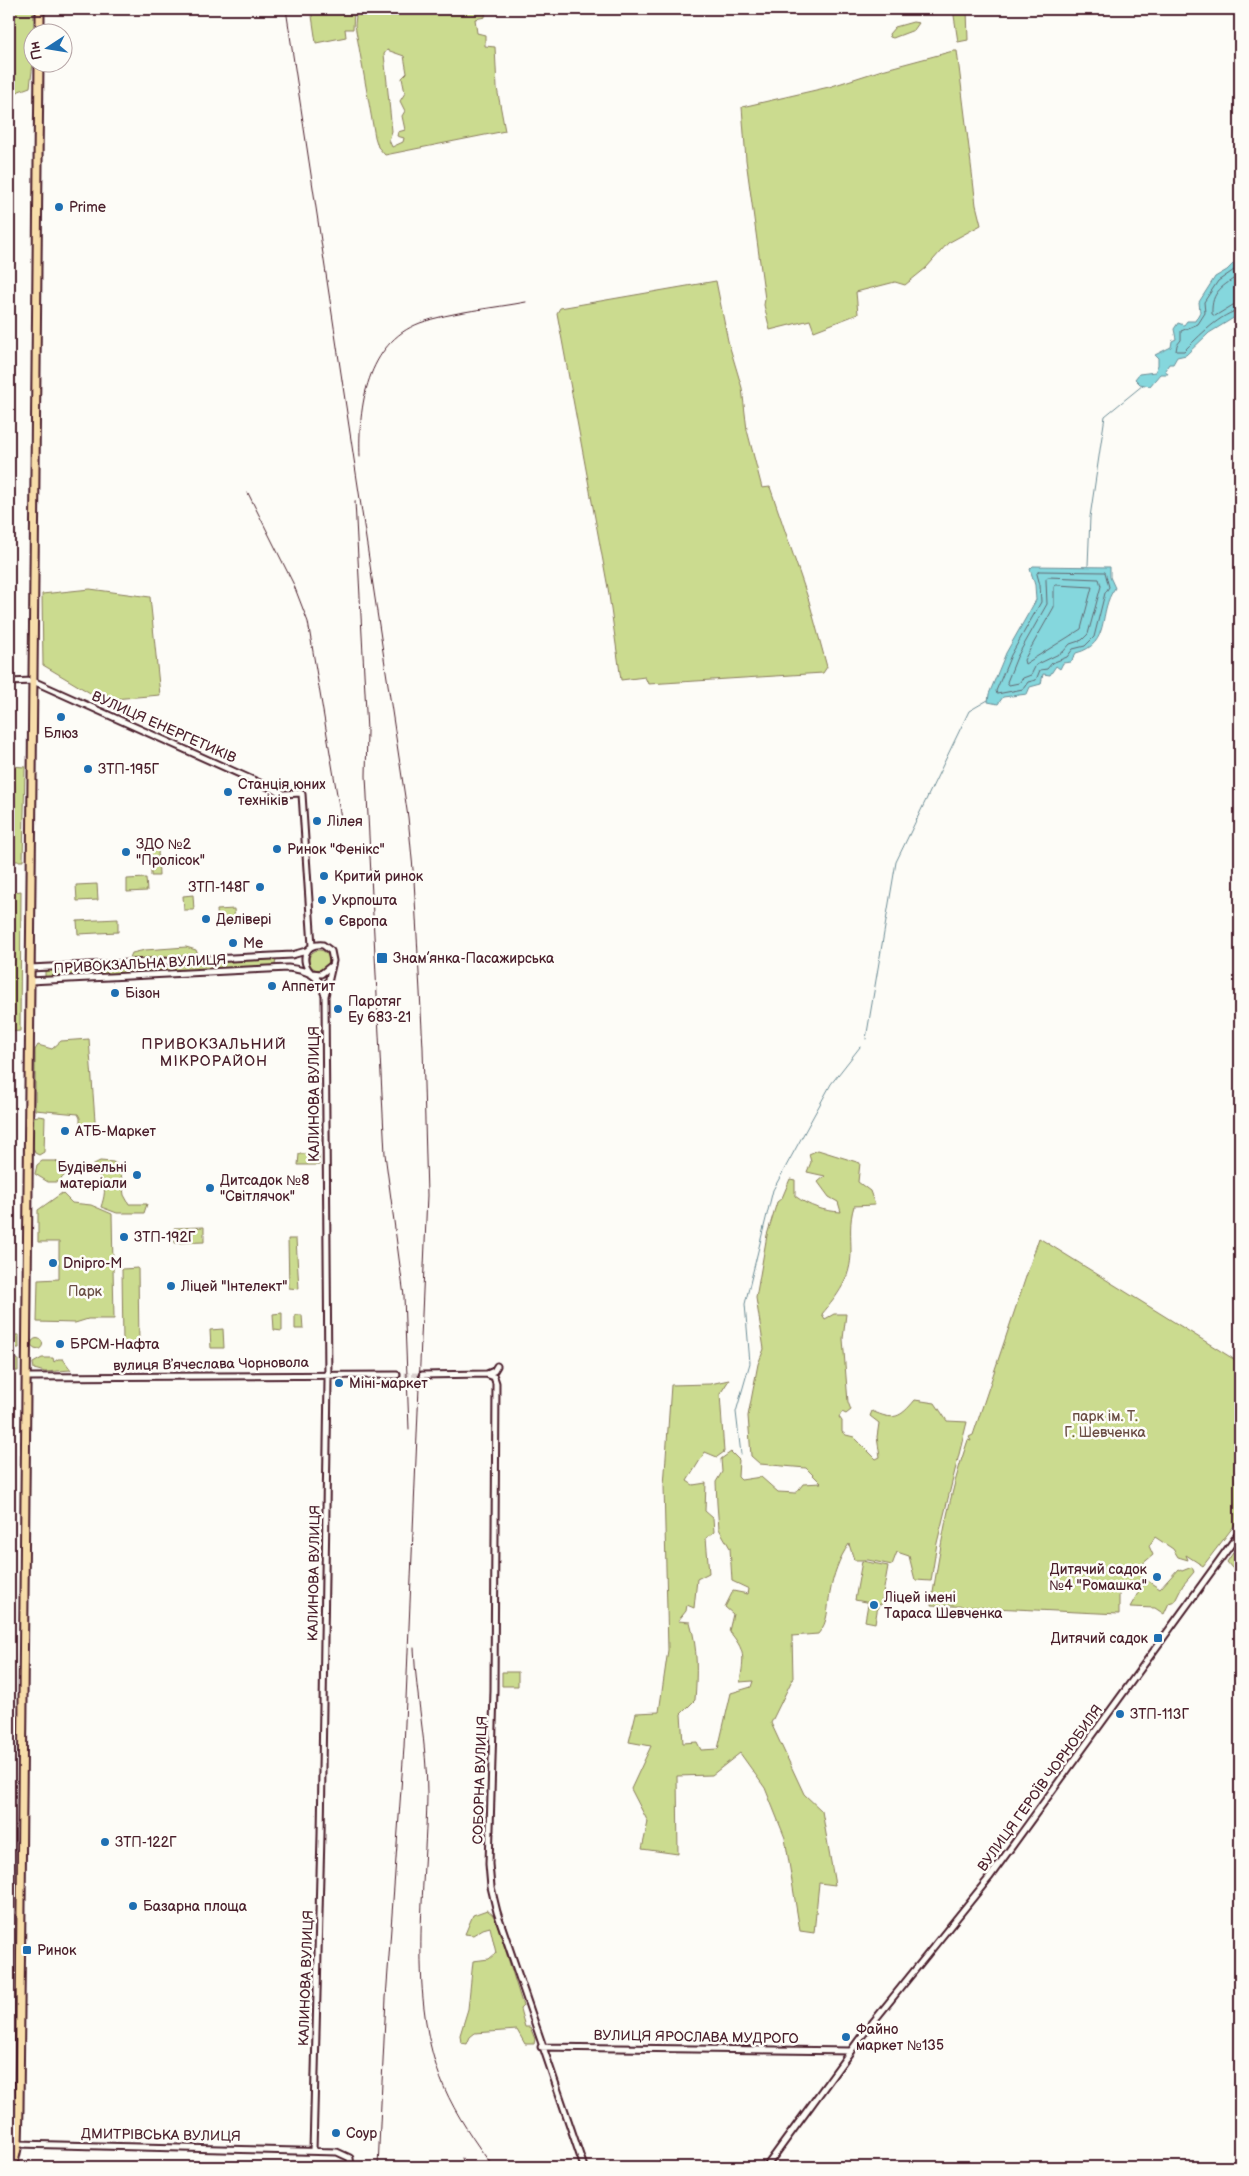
<svg xmlns="http://www.w3.org/2000/svg" width="1249" height="2176" viewBox="0 0 1249 2176" font-family="'Balsamiq Sans',sans-serif">
  <style>
    .green { fill: #cbdb8f; stroke: #8a7d5d; fill-rule: evenodd }
    .water { fill: #85d7dd; stroke: #6d8d96 }
    .lines { fill: none; stroke-linecap: round; stroke-linejoin: round }
    .shore { stroke: #626972; stroke-width: 1 }
    .stream { stroke: #6d8d96; stroke-width: 1 }
    .minor-tunnel { stroke: #d9d0ce; stroke-width: 5; stroke-dasharray: 5 2.5; stroke-linecap: butt }
    .minor-casing { stroke: #4a1f2b; stroke-width: 9 }
    .major-casing { stroke: #4a1f2b; stroke-width: 11 }
    .minor { stroke: #fdfcf7; stroke-width: 5 }
    .major { stroke: #f8deab; stroke-width: 7 }
    .rail { stroke: #4a1f2b; stroke-width: 1 }
    .poi-dot { fill: #1f6fb2; stroke: #fdfcf7; stroke-width: 2 }
    .labels { text-anchor: middle; dominant-baseline: central; stroke-width: 5; stroke-linejoin: round; paint-order: stroke }
    .poi-label { font-size: 14px; fill: #4a1f2b; stroke: #fdfcf7; text-anchor: start }
    .street-label { font-size: 14px; fill: #4a1f2b; stroke: #fdfcf7 }
    .park-label { font-size: 14px; fill: #6a4e44; stroke: #fdfcf7 }
    .neighbourhood-label { font-size: 15px; letter-spacing: 1px; fill: #4a1f2b; stroke: #fdfcf7 }
  </style>
  <rect width="100%" height="100%" fill="#fdfcf7"/>
  <filter id="ink" filterUnits="userSpaceOnUse"><feTurbulence type="fractalNoise" baseFrequency=".02" numOctaves="2"/><feDisplacementMap in="SourceGraphic" scale="10" xChannelSelector="R" yChannelSelector="G"/><feConvolveMatrix kernelMatrix="1 2 1 2 8 2 1 2 1" color-interpolation-filters="sRGB"/></filter>
  <g filter="url(#ink)">
    <path class="green" d="M9,9H34L33,63L30,87L19,91L12,98L9,95Z
      M311,9H354L353,29H345L346,37L316,43Z
      M381,9H486L485,17L475,19L477,33L485,35V46L495,47L497,88L505,131L385,155L378,147L375,137L355,25L356,15L364,11ZM387,50L404,56L407,73L402,78L405,93L400,101L405,111L402,116L405,130L398,132L397,136L404,138L403,142L392,147L389,140L392,131L384,54Z
      M953,9H967L968,40L958,42Z
      M913,22L919,23L914,30L893,38L890,37L889,34L895,27Z
      M953,51H957L976,205L981,225L948,243L926,268L905,285L895,282L856,292L858,314L814,331L810,320L770,330L764,305L765,299L746,160L742,107L829,87L882,70Z
      M716,281L728,341L742,388L747,430L762,488L770,487L809,601L827,667L823,673L648,684L645,677L621,680L608,588L557,313L560,308Z
      M90,589L150,597L160,695L102,700L43,665L42,594Z
      M9,766L25,767L23,861H9Z
      M158,850L159,876H151V851Z
      M146,878L147,891L127,892V879Z
      M97,884L98,900L77,901L76,885Z
      M21,891L20,1031L9,1032V893Z
      M193,895L194,910H184L183,896Z
      M234,909L235,923L218,924L217,910Z
      M118,919V932L78,934L77,921Z
      M186,947L196,950L198,955L129,960L132,953L145,950Z
      M309 960a10 10 0 1 1 20 0a10 10 0 1 1-20 0Z
      M276,958L275,966L45,977V969Z
      M89,1039L96,1134H80V1118L78,1114L35,1110V1050L38,1045L52,1049L61,1041Z
      M38,1116L45,1117L44,1152L39,1155L35,1153L33,1148V1117Z
      M818,1150L860,1163L858,1182L870,1191L875,1205L854,1206C849,1222 851,1236 851,1252C851,1278 838,1295 822,1314L825,1319L834,1314H846L843,1339L848,1402L851,1410L846,1414L842,1412L839,1417L842,1421V1432L846,1435L854,1437L876,1459L880,1457L877,1437L879,1423L870,1416L872,1411C894,1421 900,1418 915,1400L935,1403L947,1421L967,1422L937,1543L931,1581L915,1580L909,1556L897,1552L892,1565L868,1560H854L849,1544C839,1558 833,1576 830,1593C827,1608 829,1622 818,1634L792,1636L793,1678L771,1723L804,1794L822,1811L835,1885L819,1883L814,1933L800,1931L785,1838L765,1788L740,1753L712,1775L677,1776L678,1854L642,1849L648,1822L631,1789L651,1746L629,1742L636,1713L659,1712L668,1650L664,1486L671,1385L710,1384L729,1380L720,1394L724,1452L717,1457L705,1452L687,1481L693,1485L706,1483L705,1511L713,1518L714,1532L706,1538L709,1573L697,1579L694,1608L687,1605L686,1611L678,1621L690,1622C698,1649 697,1673 695,1700L681,1714L683,1743L697,1742L701,1750L718,1749L731,1693L751,1687L753,1681L740,1682C744,1657 746,1651 729,1631L733,1614L725,1607L733,1591L748,1594L749,1589L732,1581L730,1548L719,1529L717,1504L716,1482L722,1472L721,1459L731,1452L739,1460L738,1477L741,1480L761,1477L778,1492L796,1493L803,1484L821,1483L806,1468L760,1464L751,1456L748,1416L758,1364L764,1349L756,1298L767,1235L777,1202L782,1198L790,1179L795,1180V1196C810,1207 824,1211 841,1212L838,1202L829,1197L818,1182L825,1176L807,1172L811,1162L809,1154Z
      M299,1154H319V1165H298Z
      M42,1161H56L68,1172L58,1182H48L35,1174L37,1165Z
      M100,1161L113,1162L120,1166L124,1195L129,1204H147L144,1213H117L101,1207C104,1198 107,1187 101,1179C97,1173 95,1171 94,1164Z
      M62,1193L72,1203L91,1205L112,1214L114,1319H88L75,1323L37,1322L38,1280L59,1279V1242H38V1210Z
      M204,1227V1242L175,1243L174,1228Z
      M1039,1238L1240,1363V1518L1203,1566L1186,1555L1188,1560L1178,1557L1173,1549L1155,1537L1149,1546L1153,1555L1141,1565L1140,1576L1160,1589L1178,1569L1182,1571L1192,1567L1194,1572L1183,1585L1175,1601L1169,1603L1164,1614L1155,1608L1130,1607L1138,1593L1126,1582L1119,1592V1614L931,1605C940,1549 949,1493 968,1440L971,1441L969,1437L973,1435Z
      M288,1239H296L299,1289L289,1288Z
      M138,1268L139,1346L123,1345L122,1269Z
      M282,1313V1331L274,1330L273,1314Z
      M295,1315H302L303,1329H295Z
      M223,1329L224,1348H211L210,1330Z
      M9,1335H19V1348H9Z
      M31.5 1344a5.5 5.5 0 1 1 11 0a5.5 5.5 0 1 1-11 0Z
      M42,1358H53L54,1362L58,1359H63L71,1370L45,1372L34,1369L33,1363Z
      M9,1359H18V1371H9Z
      M1240,1542V1556L1235,1564L1238,1567L1232,1568L1227,1562Z
      M862,1561L888,1566L881,1605L855,1600Z
      M868,1604L878,1606L875,1623L865,1621Z
      M502,1672H518V1686H502Z
      M487,1910L493,1915L498,1926L523,2006L520,2009L525,2027H530L535,2039L534,2044H525L517,2030L475,2033L470,2037L467,2044L461,2043L460,2035L468,2009L473,1961L489,1959L496,1953L490,1927L483,1929L473,1935L465,1934L473,1915Z"/>
    <path class="water" d="M1240,257V314L1209,333L1186,355L1177,357L1173,364H1169L1165,370L1168,374H1160L1150,386L1140,384L1135,379L1139,374L1155,372L1158,365V358L1155,355L1171,347L1172,341L1176,339L1174,329L1178,323L1184,325L1187,321H1195L1200,312L1199,302L1215,277L1227,270Z
      M1033,566L1110,567V577L1115,588C1097,612 1112,644 1076,653L1071,662L1063,663L1060,669L1056,666L1050,675L1043,674L1041,684L1030,687L1027,694L1003,697L998,704L988,702L989,694L1006,653L1036,600L1035,585L1030,569Z"/>
    <g class="lines">
      <path class="shore" d="M1240,266L1218,281L1204,302L1205,313L1198,324L1181,331V340L1177,345L1176,351H1184C1198,337 1221,313 1240,310
        M1240,274C1223,287 1211,290 1212,314L1215,316L1233,305L1240,304
        M1039,571L1105,572L1109,587L1105,593L1094,637L1085,646L1073,649L1067,657L1052,663L1047,669L1040,670L1036,680L1028,682L1023,689L997,694L996,691L1011,655L1041,602L1040,585L1037,574Z
        M1048,577L1099,579L1101,586L1088,634L1082,640L1070,644L1063,652L1036,665L1031,675L1023,678L1019,683L1009,685L1007,682L1017,657L1047,604L1046,580Z
        M1057,585L1092,587L1081,629L1025,664L1024,660L1054,607V587Z"/>
      <path class="stream" d="M1088,566L1090,517L1105,416L1143,385
        M866,1039L896,862L969,711L988,700
        M741,1454L736,1412L750,1363L745,1304L773,1190L831,1084L860,1047"/>
      <path class="minor-tunnel" d="M397,1375H422"/>
      <g class="minor-casing">
        <path id="minor" d="M9,682L33,681L284,794L300,793L302,794L312,946
          M30,968L292,955L306,951
          M30,981L288,968C305,970 320,974 324,993
          M487,1374L494,1371L497,1366
          M422,1375L486,1374L494,1377L496,1383L494,1690L489,1864L491,1887L497,1912L584,2167
          M27,1377L397,1375
          M541,2047L851,2051
          M18,2144L337,2152L350,2158L351,2167
          M313,2151L321,1835L328,1380L325,996L333,961L331,951L323,945C304,943 300,961 311,973L321,974L331,966
          M766,2167L861,2037L989,1878L1240,1532"/>
      </g>
      <g class="major-casing">
        <path id="major" d="M40,32V9
          M9,2144H18
          M13,2167L18,2144L19,2109L39,62"/>
      </g>
      <use href="#minor" class="minor"/>
      <use href="#major" class="major"/>
      <path class="rail" d="M286,9L408,817L414,880L423,1048L427,1195L404,1747L386,1998L378,2167
        M360,457C358,407 367,343 420,323C449,312 495,308 526,302
        M248,493L293,583L308,622L342,824
        M355,501L367,731L366,776L385,1154L404,1296L409,1429
        M414,1648C416,1697 427,1745 427,1794C426,1889 406,1998 444,2087C456,2115 475,2142 493,2167
        M462,2158L465,2167"/>
    </g>
  </g>
  <g class="poi-dot">
    <circle cx="59" cy="207" r="5"/>
    <circle cx="61" cy="717" r="5"/>
    <circle cx="88" cy="769" r="5"/>
    <circle cx="228" cy="792" r="5"/>
    <circle cx="317" cy="821" r="5"/>
    <circle cx="277" cy="849" r="5"/>
    <circle cx="126" cy="852" r="5"/>
    <circle cx="324" cy="876" r="5"/>
    <circle cx="260" cy="887" r="5"/>
    <circle cx="322" cy="900" r="5"/>
    <circle cx="206" cy="919" r="5"/>
    <circle cx="329" cy="921" r="5"/>
    <circle cx="233" cy="943" r="5"/>
    <rect x="376" y="952" width="12" height="12" rx="2.5"/>
    <circle cx="272" cy="986" r="5"/>
    <circle cx="115" cy="993" r="5"/>
    <circle cx="338" cy="1009" r="5"/>
    <circle cx="65" cy="1131" r="5"/>
    <circle cx="137" cy="1175" r="5"/>
    <circle cx="210" cy="1188" r="5"/>
    <circle cx="124" cy="1237" r="5"/>
    <circle cx="53" cy="1263" r="5"/>
    <circle cx="171" cy="1286" r="5"/>
    <circle cx="60" cy="1344" r="5"/>
    <circle cx="339" cy="1383" r="5"/>
    <circle cx="1157" cy="1577" r="5"/>
    <circle cx="874" cy="1605" r="5"/>
    <rect x="1153" y="1633" width="10" height="10" rx="2.5"/>
    <circle cx="1120" cy="1714" r="5"/>
    <circle cx="105" cy="1842" r="5"/>
    <circle cx="133" cy="1906" r="5"/>
    <rect x="22" y="1945" width="10" height="10" rx="2.5"/>
    <circle cx="846" cy="2037" r="5"/>
    <circle cx="336" cy="2133" r="5"/>
  </g>
  <g class="labels">
    <g class="poi-label">
      <text x="69" y="207">Prime</text>
      <text x="61" y="733" text-anchor="middle">Блюз</text>
      <text x="98" y="769">ЗТП-195Г</text>
      <text x="238" y="784">Станція юних<tspan x="238" dy="16">техніків</tspan></text>
      <text x="327" y="821">Лілея</text>
      <text x="136" y="844">ЗДО №2<tspan x="136" dy="16">"Пролісок"</tspan></text>
      <text x="287" y="849">Ринок "Фенікс"</text>
      <text x="334" y="876">Критий ринок</text>
      <text x="250" y="887" text-anchor="end">ЗТП-148Г</text>
      <text x="332" y="900">Укрпошта</text>
      <text x="216" y="919">Делівері</text>
      <text x="339" y="921">Європа</text>
      <text x="243" y="943">Me</text>
      <text x="393" y="958">Знам’янка-Пасажирська</text>
      <text x="282" y="986">Аппетит</text>
      <text x="125" y="993">Бізон</text>
      <text x="348" y="1001">Паротяг<tspan x="348" dy="16">Еу 683-21</tspan></text>
      <text x="75" y="1131">АТБ-Маркет</text>
      <text x="127" y="1167" text-anchor="end">Будівельні<tspan x="127" dy="16">матеріали</tspan></text>
      <text x="220" y="1180">Дитсадок №8<tspan x="220" dy="16">"Світлячок"</tspan></text>
      <text x="134" y="1237">ЗТП-192Г</text>
      <text x="63" y="1263">Dnipro-M</text>
      <text x="181" y="1286">Ліцей "Інтелект"</text>
      <text x="70" y="1344">БРСМ-Нафта</text>
      <text x="349" y="1383">Міні-маркет</text>
      <text x="1147" y="1569" text-anchor="end">Дитячий садок<tspan x="1147" dy="16">№4 "Ромашка"</tspan></text>
      <text x="884" y="1597">Ліцей імені<tspan x="884" dy="16">Тараса Шевченка</tspan></text>
      <text x="1148" y="1638" text-anchor="end">Дитячий садок</text>
      <text x="1130" y="1714">ЗТП-113Г</text>
      <text x="115" y="1842">ЗТП-122Г</text>
      <text x="143" y="1906">Базарна площа</text>
      <text x="37" y="1950">Ринок</text>
      <text x="856" y="2029">Файно<tspan x="856" dy="16">маркет №135</tspan></text>
      <text x="346" y="2133">Соур</text>
    </g>
    <g class="street-label">
      <text transform="translate(164 727) rotate(24)">ВУЛИЦЯ ЕНЕРГЕТИКІВ</text>
      <text transform="translate(140 964) rotate(-3)">ПРИВОКЗАЛЬНА ВУЛИЦЯ</text>
      <text transform="translate(314 1094) rotate(-90)">КАЛИНОВА ВУЛИЦЯ</text>
      <text transform="translate(211 1364) rotate(-1)">вулиця Вʼячеслава Чорновола</text>
      <text transform="translate(314 1573) rotate(-89)">КАЛИНОВА ВУЛИЦЯ</text>
      <text transform="translate(480 1780) rotate(-88)">СОБОРНА ВУЛИЦЯ</text>
      <text transform="translate(1040 1788) rotate(-54)">ВУЛИЦЯ ГЕРОЇВ ЧОРНОБИЛЯ</text>
      <text transform="translate(306 1978) rotate(-88)">КАЛИНОВА ВУЛИЦЯ</text>
      <text transform="translate(696 2037) rotate(1)">ВУЛИЦЯ ЯРОСЛАВА МУДРОГО</text>
      <text transform="translate(161 2135) rotate(1)">ДМИТРІВСЬКА ВУЛИЦЯ</text>
    </g>
    <g class="park-label">
      <text x="85" y="1291">Парк</text>
      <text x="1105" y="1416">парк ім. Т.<tspan x="1105" dy="16">Г. Шевченка</tspan></text>
    </g>
    <g class="neighbourhood-label">
      <text x="214" y="1044">ПРИВОКЗАЛЬНИЙ<tspan x="214" dy="17">МІКРОРАЙОН</tspan></text>
    </g>
  </g>
  <rect width="1249" height="2176" fill="none" stroke="#fdfcf7" stroke-width="30"/>
  <rect x="15" y="15" width="1219" height="2146" fill="none" stroke="#4a1f2b" stroke-width="2" filter="url(#ink)"/>
  <g transform="translate(48 48) rotate(258)"><circle r="24" fill="#fdfcf7" stroke="#b5a4a5"/>
  <path d="M0-4L9 19L0 12L-9 19Z" fill="#1f6fb2"/>
  <text y="-8" font-size="14" font-weight="bold" text-anchor="middle" fill="#4a1f2b">Пн</text>
  </g>
</svg>
